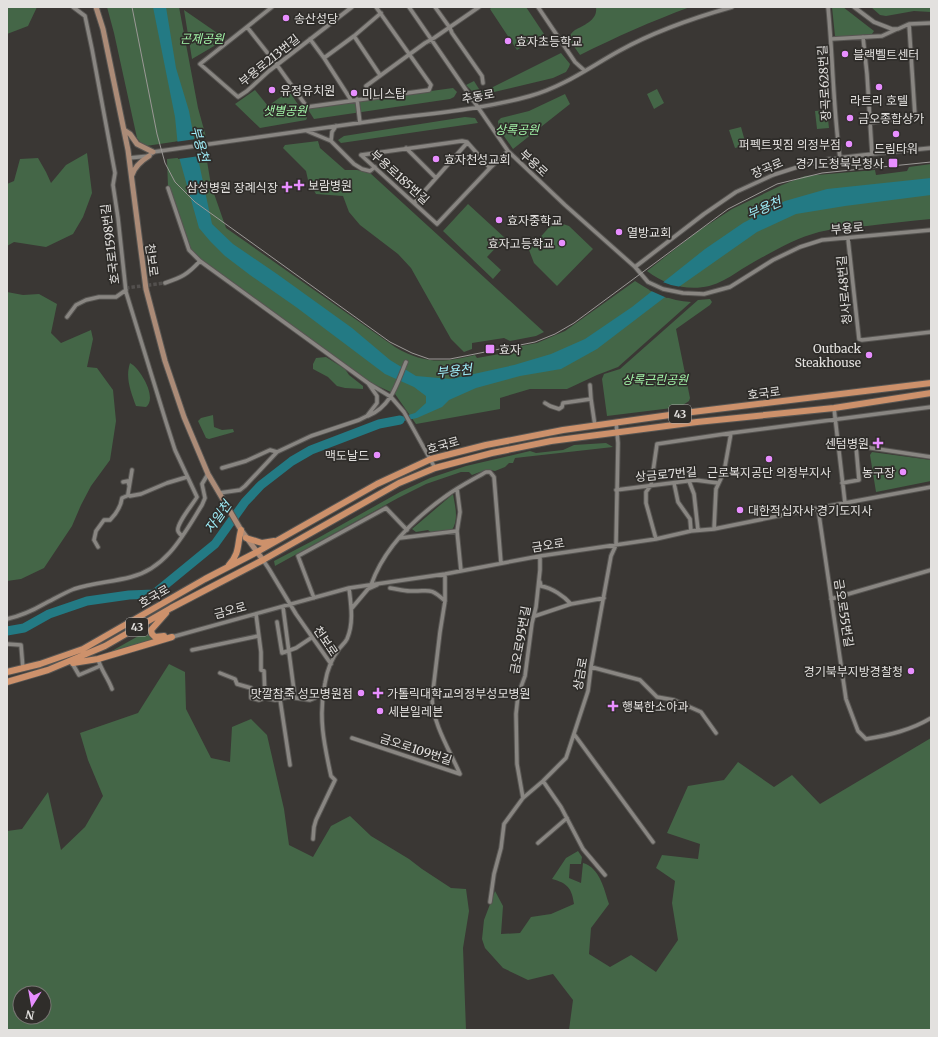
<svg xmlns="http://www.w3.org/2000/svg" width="938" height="1037" viewBox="0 0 938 1037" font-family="Merriweather,'Noto Sans KR',serif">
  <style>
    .green { fill: #446647; fill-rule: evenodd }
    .water { fill: #237a84 }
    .pier { fill: #3a3734 }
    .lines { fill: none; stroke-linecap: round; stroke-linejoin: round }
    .river { stroke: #237a84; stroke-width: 9 }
    .street-tunnel { stroke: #53504e; stroke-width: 3.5; stroke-dasharray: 3.5 2; stroke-linecap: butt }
    .street-casing { stroke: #575552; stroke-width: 5.5 }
    .secondary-casing { stroke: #575552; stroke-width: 7 }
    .primary-casing { stroke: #575552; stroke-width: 8 }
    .street { stroke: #898682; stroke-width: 3.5 }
    .secondary { stroke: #ab8b77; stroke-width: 5 }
    .primary { stroke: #cd916b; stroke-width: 6 }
    .tram { stroke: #9b9896; stroke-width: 1 }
    .poi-dot { fill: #e88eff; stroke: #2f2d2a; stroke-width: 1.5 }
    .labels { text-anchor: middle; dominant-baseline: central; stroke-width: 3.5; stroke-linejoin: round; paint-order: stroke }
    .shield { fill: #2f2d2a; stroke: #adaba9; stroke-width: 1 }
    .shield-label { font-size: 11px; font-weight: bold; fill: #e3e1df }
    .poi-label { font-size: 12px; fill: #e3e1df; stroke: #2f2d2a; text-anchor: start }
    .park-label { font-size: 12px; font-style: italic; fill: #a2f5a8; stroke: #2f2d2a }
    .street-label { font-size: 12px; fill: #e3e1df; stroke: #2f2d2a }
    .water-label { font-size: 13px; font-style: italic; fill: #9feef9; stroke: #2f2d2a }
  </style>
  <rect width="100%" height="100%" fill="#3a3734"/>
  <path class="green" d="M7,7H37L28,26L7,34Z
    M107,7H179L198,108L206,137L146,146L141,143L137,138L114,33Z
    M492,7H526L544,34L517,50L490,9Z
    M596,7H690C652,21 616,37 580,55L568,38C570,35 572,32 575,30C584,25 598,20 596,7Z
    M832,7H843L874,31L872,34L837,38L835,36Z
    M871,7H931V12L914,11L886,16L880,15Z
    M184,10L226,39L192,59Z
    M561,53L570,64L569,67L566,72L553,78L477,96L466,85L474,81L479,89L485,91Z
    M453,88L457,92L454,97L450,99L314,119L307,108Z
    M657,89L664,103L654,109L647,94Z
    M255,90L268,106L289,91L307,118L306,120L260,128L235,104Z
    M565,94L570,104L513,149L499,129L498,121L501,118L529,111Z
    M827,110L829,128L817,129L815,111Z
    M465,117L475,118L478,123L341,143L338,140L344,136Z
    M741,127L746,145L735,148L729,130Z
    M318,141L320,148L345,170H357L370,173L544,332L536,336L510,341L504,338L472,343V349L464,352L451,339L411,268L398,254L360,225L349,212L343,196L316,194L308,180L306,171L283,148L285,145Z
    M87,153L92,193L83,217L73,234L46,247L14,242L7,246V184L14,181L20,159L38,158L46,172L51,183L66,165Z
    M206,155L211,185L226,228L395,347C424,364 443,363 475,355L477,358L505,353V349L537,343L565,331L635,281C653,293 670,301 691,302L618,367L597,375L567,389H530L500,398V409L416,424L395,394L367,381L203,262L190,249L183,232L176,205L168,187L167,159Z
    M931,164V219C910,221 889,223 867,226C851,227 835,228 819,232C793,239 770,253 747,266C740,270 732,276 724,280C699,294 669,288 647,271L697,232L732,209L782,185L805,176L875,170L876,175L907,171L909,167Z
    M468,204L505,238L487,257L501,270L493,279L443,231Z
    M560,223L569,226L593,249L557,286L534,263L529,250L552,224Z
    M7,292L23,295L39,294L57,304L51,333L61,343L91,330L93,339L87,367L97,368L113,390L116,421L110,460L91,486L81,505L72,526L44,568L21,579L7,581Z
    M710,299L712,302L710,305L676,329L690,398L689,401L680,407L607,416L602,379L604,374L620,369L698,300Z
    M326,357L345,369L349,375L363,386V389L345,388L337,386L328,377L313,369V364L316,358Z
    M130,363C140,368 158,398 146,407L136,406C131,392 125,378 130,363Z
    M213,415L214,427L222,430L233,429L234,432L209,439L206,438L198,421L201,418Z
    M606,443L613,447L515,458L513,463H509L505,467L495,471C487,469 480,472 472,475L469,472H461L426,484L398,498L275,566L274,561L318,538L400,492L430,478L466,466L530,451L536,453L563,450L574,445Z
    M872,452L931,460V481L876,492L870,455Z
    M453,494C455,506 459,519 452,530L432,533L428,530L416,532L412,529Z
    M149,630L154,640L110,652Z
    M169,664L185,672L186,709L211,758L230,762L232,727L251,719L267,735L284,809L289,845L313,857L331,826L350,816L371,836L409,859L422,869L451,888L466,889L469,911L463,948L466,1030H7V831L22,829L48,792L61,850L85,827L103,796L88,760L80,733L138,713ZM20,993H44V1017H20Z
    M931,738V1030H569L573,1000L553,974L528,980L503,968L485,948L482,939L484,920L495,891L503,906L501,934L520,933L531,917L551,914L574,904C572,888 567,883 552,879L566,858L578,851L582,857L581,864H570L569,878L581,883L583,863C600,868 604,889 609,904L591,928L589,954L610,967L631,955L656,972L678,940L672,903L675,881L656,868L662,855L698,859L700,844L667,833L688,786L724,780L738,762L774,787L792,775L820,804Z"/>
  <path class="water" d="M153,7H166L176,68L189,111L196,149L212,224L233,244L277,274L352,328L390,360L416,376L451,379L514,365L551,354L585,339L632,307L705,249L743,223L785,201L827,189L931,178V195L845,206L796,214L757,232L673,291L597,349L561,369L520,376L476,388L449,400L442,407L417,418L389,424L388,421L415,413L426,403V396L414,387L385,374L296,307L250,275L225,256L210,241L199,228L179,157L175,117Z"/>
  <path class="pier" d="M196,139L200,156L178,159L175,142Z
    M660,281L671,285L681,287L667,298L649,290Z"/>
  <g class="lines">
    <path class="river" d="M7,631L24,628L49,614L87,601L129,595L154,594L215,544L245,502L261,485L292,461L311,450L379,424L400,420"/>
    <path class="street-tunnel" d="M126,288L165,283"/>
    <g class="street-casing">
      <path id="street" d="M73,7L85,16L92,49L115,173L113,185L118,218L126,292L166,422L175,450L197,497C193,504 176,524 178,531C178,532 181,535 182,536
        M272,7L200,64L238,97L247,91L269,71L352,7
        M409,7L508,151L565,205L635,267L648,282L663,289L683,293L704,294L730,287L773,260L800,247L822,240L931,230
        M435,7L450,28L452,33L482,76L483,83
        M538,7L575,62L585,71
        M828,7C833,57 833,108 840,158
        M854,7L874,22L892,29H898L909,24L931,23
        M247,27L277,65L307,107L429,90L431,85L376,7
        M354,36L380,75
        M863,37L867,74L872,154
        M310,39L324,58L351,100
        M831,39L882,36L897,29
        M324,58L354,36L381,13
        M371,97L366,86L425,43L434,38L479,7
        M357,99L360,123
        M870,123L915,116L909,24
        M307,131L331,141L354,164L362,169L370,171L375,167
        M331,141L332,132L336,126
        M406,148L436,178
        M361,155L437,224L490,168L508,151
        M361,155L462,141L467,142L490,168
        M129,158L149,156L153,152C231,141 309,130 387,119C435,113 484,109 530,96C563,87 590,67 619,51C655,31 693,18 732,7
        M168,188L189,250L200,261
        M414,203L467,143
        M848,239L859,339L862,340L931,332
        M635,267L704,214L736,192L773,175L804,165L829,159L872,154L931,148
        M165,283C182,277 187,275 200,261L368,383
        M67,317L76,305L86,300L99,297H116L126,290
        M590,385L591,399
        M545,403L550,406L559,409L562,407L563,403L591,399L595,426
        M834,408L845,503
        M368,416C392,406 397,383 406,362
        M731,433L931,407
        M838,443L931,457
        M222,468L246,461L270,450L277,452L311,436L359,420L367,416L377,403V396L368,383L391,397L404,412L435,468
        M132,470L128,494L130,496L141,494L167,483L187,477
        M689,481L694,494L698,530
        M123,482L128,481L129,485
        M674,483L678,502L690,519L691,531
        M842,483L859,480L856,446
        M457,489L460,512L457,531L461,571
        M616,490L695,480L718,483
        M219,493L240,490L245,486L277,452
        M818,508L846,699L858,731L866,739C890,735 911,730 931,718
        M400,538L457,531
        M656,539L646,503V492L651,485L657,444L731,433L724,472L716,489L714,529
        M98,547L94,540L96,531L104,520H110C116,514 121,506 122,498L129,495
        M263,560L269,569L296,614L331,664
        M540,582L541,586C552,588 564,596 571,604
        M371,585C384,548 415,518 446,496C458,487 472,480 486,472H490L494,477L501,563
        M390,588C397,589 403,591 410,591C429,592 429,586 445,601
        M314,598L298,556L386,508L407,530
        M831,599L931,570
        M283,607L295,698
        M352,608L368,589L377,585
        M256,614L261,652V670L264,671L265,698L275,700L288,697L310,700L315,698L323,689
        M535,616L571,604L604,598
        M7,619C20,616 32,611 44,604C54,599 64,593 74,589C93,583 112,582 131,577C167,568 184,534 202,505L205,498L202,484L208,474
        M277,622L282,653L296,648L311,638
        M172,637L349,588L445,574L540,556L656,539L691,531L714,529L818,508L931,487
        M7,644L21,645L23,669
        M192,650L258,636
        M98,659C101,670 108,678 112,689
        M72,663L79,675L100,666
        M591,667L640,680L657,697L674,700L701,712L716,733
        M220,673L235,679L237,684L251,688V698L259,700L265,698
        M280,699L290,765
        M574,734L653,842
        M352,738L460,774C450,751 433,724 432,699L440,632L445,601V574
        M543,781L561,807L583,849L605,875
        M523,798L517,764L516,714L518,695L525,676L532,623L536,607L540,570V556
        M313,839L314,827L316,820L335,780L331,776C324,744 318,716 325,683C327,671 332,658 339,649C341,646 345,643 347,639C354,623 351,605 349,588
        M538,843L567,818
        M490,902L494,874L501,848L504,824L523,798L543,781L566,758L588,691L591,667L601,611L611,556L616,545L618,443L616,422"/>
    </g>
    <g class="secondary-casing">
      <path id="secondary" d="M96,7L103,29L128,150L146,289L165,361L184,417L208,474L241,530L263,560
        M124,130L130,134L137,144L153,152
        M132,175C135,166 141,161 149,156"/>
    </g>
    <g class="primary-casing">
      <path id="primary" d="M246,538L262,543L274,541
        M229,565C240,553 237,545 241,530
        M164,636L155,637L152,634L151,630L166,613
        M73,663L98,659L172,637
        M7,672L40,664L83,649L205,579L257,552L377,484L431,459L486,445L563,430L684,413L931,383
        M7,682L48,670L105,646L171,608L263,560L399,483L435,468L492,453L551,441L697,422L834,408L931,393"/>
    </g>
    <use href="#street" class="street"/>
    <use href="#secondary" class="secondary"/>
    <use href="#primary" class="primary"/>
    <path class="tram" d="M132,7L157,134L165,163L175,182L195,202L390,342L412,353L429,359H450L535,342L555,334L574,323L728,209L777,184L822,173L931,162"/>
  </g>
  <g class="poi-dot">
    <circle cx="286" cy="18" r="4"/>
    <circle cx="508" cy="41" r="4"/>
    <circle cx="845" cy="54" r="4"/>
    <circle cx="879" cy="87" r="4"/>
    <circle cx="272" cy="90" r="4"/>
    <circle cx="354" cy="93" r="4"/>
    <circle cx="850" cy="118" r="4"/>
    <circle cx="896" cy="134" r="4"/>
    <circle cx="849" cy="144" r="4"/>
    <circle cx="436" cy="159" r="4"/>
    <rect x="888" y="158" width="10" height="10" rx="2"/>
    <path d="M297 179h4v4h4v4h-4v4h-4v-4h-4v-4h4z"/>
    <path d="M285 181h4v4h4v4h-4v4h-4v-4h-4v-4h4z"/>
    <circle cx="499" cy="220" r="4"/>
    <circle cx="619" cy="232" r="4"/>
    <circle cx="562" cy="243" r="4"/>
    <rect x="485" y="344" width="10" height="10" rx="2"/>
    <circle cx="869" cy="355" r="4"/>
    <path d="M876 437h4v4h4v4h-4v4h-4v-4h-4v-4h4z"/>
    <circle cx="377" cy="455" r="4"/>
    <circle cx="769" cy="459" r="4"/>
    <circle cx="903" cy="472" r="4"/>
    <circle cx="740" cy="510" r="4"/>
    <circle cx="911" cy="671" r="4"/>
    <circle cx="361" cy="693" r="4"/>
    <path d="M376 687h4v4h4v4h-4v4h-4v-4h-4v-4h4z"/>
    <path d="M611 700h4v4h4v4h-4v4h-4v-4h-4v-4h4z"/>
    <circle cx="380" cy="711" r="4"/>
  </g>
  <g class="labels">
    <g class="shield">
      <rect x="669" y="405" width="22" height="18" rx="3"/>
      <rect x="126" y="618" width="22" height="18" rx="3"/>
    </g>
    <g class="shield-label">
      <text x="680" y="414">43</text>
      <text x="137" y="627">43</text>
    </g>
    <g class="poi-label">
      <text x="294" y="18">송산성당</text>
      <text x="516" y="41">효자초등학교</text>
      <text x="853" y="54">블랙벨트센터</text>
      <text x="280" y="90">유정유치원</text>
      <text x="362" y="93">미니스탑</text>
      <text x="879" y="100" text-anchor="middle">라트리 호텔</text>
      <text x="858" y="118">금오종합상가</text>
      <text x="841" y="144" text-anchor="end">퍼펙트핏짐 의정부점</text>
      <text x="896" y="148" text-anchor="middle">드림타워</text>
      <text x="444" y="159">효자천성교회</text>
      <text x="884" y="163" text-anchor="end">경기도청북부청사</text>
      <text x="308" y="185">보람병원</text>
      <text x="278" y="187" text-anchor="end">삼성병원 장례식장</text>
      <text x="507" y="220">효자중학교</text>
      <text x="627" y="232">열방교회</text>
      <text x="554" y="243" text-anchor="end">효자고등학교</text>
      <text x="861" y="348" text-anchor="end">Outback<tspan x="861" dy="14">Steakhouse</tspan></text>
      <text x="499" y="349">효자</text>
      <text x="869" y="443" text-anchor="end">센텀병원</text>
      <text x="369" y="455" text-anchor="end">맥도날드</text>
      <text x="769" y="472" text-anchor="middle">근로복지공단 의정부지사</text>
      <text x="895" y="472" text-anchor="end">농구장</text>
      <text x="748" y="510">대한적십자사 경기도지사</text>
      <text x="903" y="671" text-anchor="end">경기북부지방경찰청</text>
      <text x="353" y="693" text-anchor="end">맛깔참죽 성모병원점</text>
      <text x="387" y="693">가톨릭대학교의정부성모병원</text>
      <text x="622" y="706">행복한소아과</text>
      <text x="388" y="711">세븐일레븐</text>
    </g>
    <g class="park-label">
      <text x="202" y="38">곤제공원</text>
      <text x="285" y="110">샛별공원</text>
      <text x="517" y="129">상록공원</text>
      <text x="655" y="379">상록근린공원</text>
    </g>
    <g class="street-label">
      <text transform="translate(269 60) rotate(-39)">부용로213번길</text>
      <text transform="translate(824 83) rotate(-93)">장곡로628번길</text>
      <text transform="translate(478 96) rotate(-10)">추동로</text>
      <text transform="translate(534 163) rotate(43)">부용로</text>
      <text transform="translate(767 168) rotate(-23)">장곡로</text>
      <text transform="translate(400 177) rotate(42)">부용로185번길</text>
      <text transform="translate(847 228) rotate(-5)">부용로</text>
      <text transform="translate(110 244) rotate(-97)">호국로1598번길</text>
      <text transform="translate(152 260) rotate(83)">천보로</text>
      <text transform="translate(844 290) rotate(-95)">청사로48번길</text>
      <text transform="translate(764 393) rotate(-7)">호국로</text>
      <text transform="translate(443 445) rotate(-16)">호국로</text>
      <text transform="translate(666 474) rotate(-5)">상금로7번길</text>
      <text transform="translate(548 545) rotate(-9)">금오로</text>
      <text transform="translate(154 596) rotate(-30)">호국로</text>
      <text transform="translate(230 610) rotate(-15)">금오로</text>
      <text transform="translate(844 613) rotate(81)">금오로55번길</text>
      <text transform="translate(520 640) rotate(-80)">금오로95번길</text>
      <text transform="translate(326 641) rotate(56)">천보로</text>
      <text transform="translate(580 674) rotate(-80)">상금로</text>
      <text transform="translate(416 749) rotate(18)">금오로109번길</text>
    </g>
    <g class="water-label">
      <text transform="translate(200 144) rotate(75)">부용천</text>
      <text transform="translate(764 208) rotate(-23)">부용천</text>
      <text transform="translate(454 371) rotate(-6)">부용천</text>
      <text transform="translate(218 517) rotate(-55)">자일천</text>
    </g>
  </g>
  <rect width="938" height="1037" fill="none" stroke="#e3e1df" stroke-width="16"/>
  <g transform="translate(32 1005) rotate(191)"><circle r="19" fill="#2f2d2a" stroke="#777572"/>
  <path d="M0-3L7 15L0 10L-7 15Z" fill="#e88eff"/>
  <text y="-6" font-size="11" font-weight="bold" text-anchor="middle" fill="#e3e1df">N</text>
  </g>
</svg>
